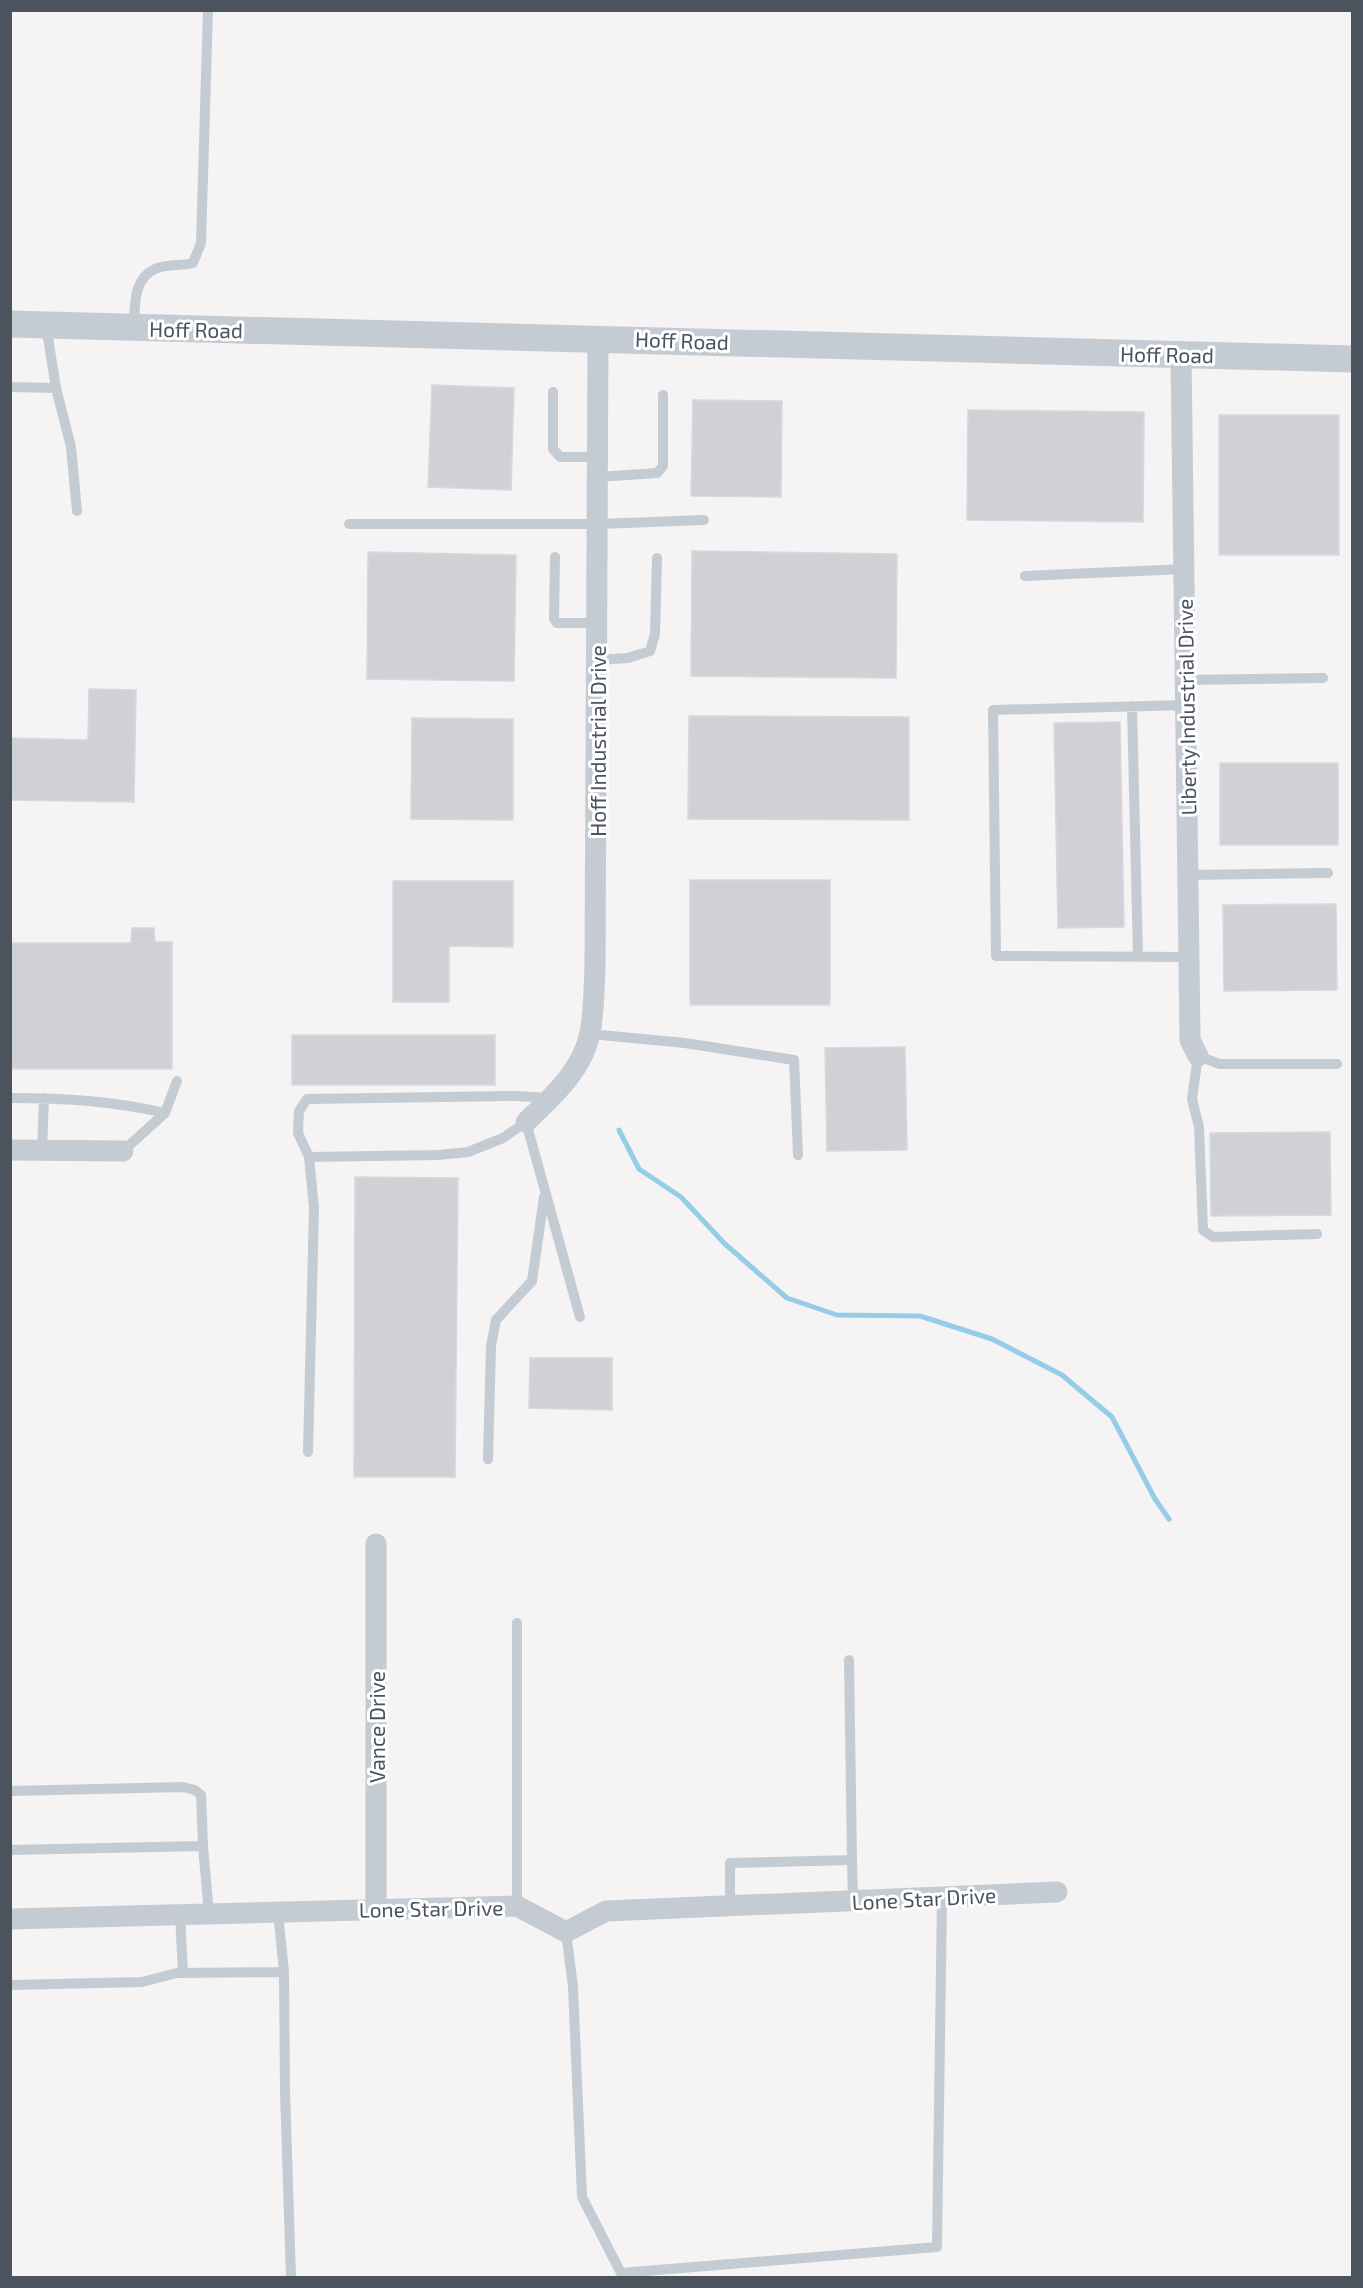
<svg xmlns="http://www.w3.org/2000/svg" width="1363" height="2288" viewBox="0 0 1363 2288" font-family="'Exo 2',sans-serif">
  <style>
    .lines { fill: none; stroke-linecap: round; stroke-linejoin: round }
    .stream { stroke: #95cce8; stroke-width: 5 }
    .building { fill: #d0d1d7; stroke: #d7d8dd; stroke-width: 1.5 }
    .service { stroke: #c5cbd3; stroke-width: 10 }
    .minor { stroke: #c5cbd3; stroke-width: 21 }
    .tertiary { stroke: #c5cbd3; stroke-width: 27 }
    .labels { text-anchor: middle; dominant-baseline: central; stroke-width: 6; stroke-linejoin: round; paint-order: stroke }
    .street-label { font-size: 21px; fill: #4b535f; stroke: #fff }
  </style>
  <rect width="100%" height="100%" fill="#f5f3f3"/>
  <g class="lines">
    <path class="stream" d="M619,1130L639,1169L681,1197L725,1244L787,1298L837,1315L920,1316L992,1339L1062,1375L1112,1417L1155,1499L1169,1519"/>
  </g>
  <path class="building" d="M432,385L514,388L511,490L428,487Z
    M693,400L782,401L781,497L691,496Z
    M968,410L1144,412L1143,522L967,520Z
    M1219,415H1339V555H1219Z
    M692,551L897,554L896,678L691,676Z
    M368,552L516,555L514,681L367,679Z
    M89,689L136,690L134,802L10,800V738L88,740Z
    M689,716L909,717V820L688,819Z
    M412,718L513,719V820L411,819Z
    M1120,722L1124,927L1058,928L1054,723Z
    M1220,763H1338V845H1220Z
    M690,880H830V1005H690Z
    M393,881H513V947L449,946V1002H393Z
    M1336,904L1337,990L1224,991L1223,905Z
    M132,928H154L155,942H172V1069H10V943H131Z
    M292,1035H495V1085H292Z
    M905,1047L907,1150L827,1151L825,1048Z
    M1330,1132L1331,1215L1211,1216L1210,1133Z
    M355,1177L458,1178L455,1477H354Z
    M530,1358H612V1410L529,1408Z"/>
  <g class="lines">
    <path class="service" d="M46,325L56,388L71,447L77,511
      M134,325C135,305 133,279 155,269C165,264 182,266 193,263L201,243L208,10
      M10,387L56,388
      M553,392V449L560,457H598
      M598,477L657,473L663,466V395
      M349,524H598L704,520
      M555,557L554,619L557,623H597
      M1025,576L1184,569
      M597,660L628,658L650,651L655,634L657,558
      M1185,680L1323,678
      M1186,705L993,710L996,956L1189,957
      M1132,706L1138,957
      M1188,875L1328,873
      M590,1034L685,1043L794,1060L798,1155
      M10,1098C64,1098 113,1101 165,1113
      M42,1150L44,1098
      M123,1151L165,1113L177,1081
      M309,1157L438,1155L468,1152L503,1138L526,1122L580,1317
      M1317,1234L1213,1237L1203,1230L1199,1127L1192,1099L1198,1056L1220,1064H1337
      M308,1452L314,1208L309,1157L298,1133L299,1111L307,1099L516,1096L549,1098
      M488,1459L491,1346L496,1320L532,1281L544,1197
      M849,1660L852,1860
      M10,1791L183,1787L195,1790L201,1795L203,1846
      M10,1850L203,1846L209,1914
      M517,1906V1623
      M730,1906V1863L852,1860L853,1901
      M278,1912L284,1972L285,2091L291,2278
      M180,1914L183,1973
      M566,1932L573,1987L582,2197L621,2273L937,2247L942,1897
      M10,1985L142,1982L177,1973L284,1972"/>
    <path class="minor" d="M1181,355L1190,1040L1198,1056
      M526,1122C552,1097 583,1070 590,1033C594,1012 594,989 595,968L598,337
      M10,1150L123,1151
      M376,1909V1544
      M10,1919L517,1906L566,1932L606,1911L1057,1892"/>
    <path class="tertiary" d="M10,324C458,333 905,348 1352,359"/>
  </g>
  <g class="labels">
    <g class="street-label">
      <text transform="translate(196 329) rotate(1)">Hoff Road</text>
      <text transform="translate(682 340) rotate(2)">Hoff Road</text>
      <text transform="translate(1167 354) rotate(1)">Hoff Road</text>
      <text transform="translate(1186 707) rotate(-91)">Liberty Industrial Drive</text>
      <text transform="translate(597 741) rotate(-90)">Hoff Industrial Drive</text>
      <text transform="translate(376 1727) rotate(-90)">Vance Drive</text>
      <text transform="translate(924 1898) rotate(-3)">Lone Star Drive</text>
      <text transform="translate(431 1908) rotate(-1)">Lone Star Drive</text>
    </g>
  </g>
  <rect width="1363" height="2288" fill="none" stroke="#4b535f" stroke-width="24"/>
</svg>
